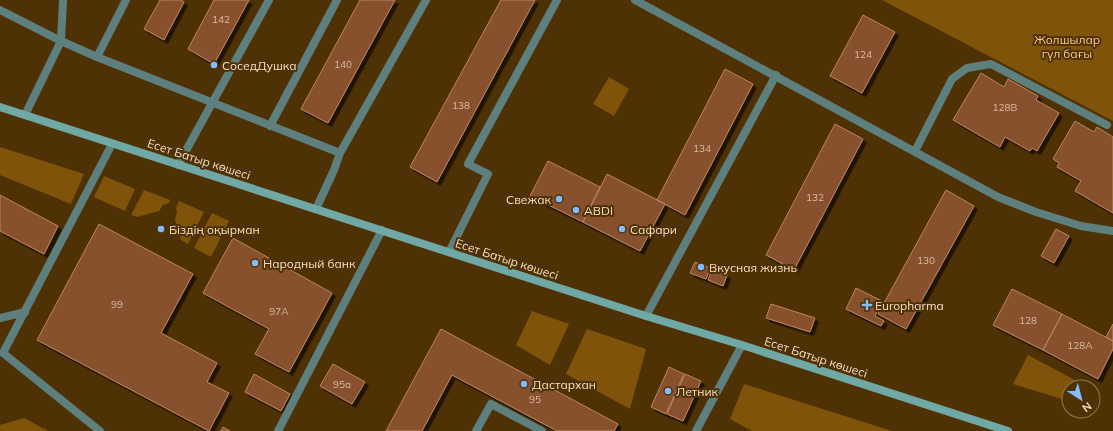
<svg xmlns="http://www.w3.org/2000/svg" width="1113" height="431" viewBox="0 0 1113 431" font-family="Mulish,sans-serif">
  <style>
    .green { fill: #80530b }
    .building { fill: #87512f; stroke: #be8461; filter: url(#shadow) }
    .lines { fill: none; stroke-linecap: round; stroke-linejoin: round }
    .lane { stroke: #5d807e; stroke-width: 8 }
    .secondary { stroke: #6fa8a5; stroke-width: 8 }
    .poi-dot { fill: #83bcfb; stroke: #4e3205; stroke-width: 1.5 }
    .labels { text-anchor: middle; dominant-baseline: central; stroke-width: 4; stroke-linejoin: round; paint-order: stroke }
    .number-label { font-size: 10px; fill: #dabb9e }
    .park-label { font-size: 12px; fill: #f7c88d; stroke: #4e3205 }
    .poi-label { font-size: 12px; fill: #f5dec3; stroke: #4e3205; text-anchor: start }
    .street-label { font-size: 12px; fill: #f5dec3; stroke: #4e3205 }
  </style>
  <defs>
    <filter id="shadow"><feDropShadow dx="3.5" dy="3.5" stdDeviation="0" flood-color="#0009"/></filter>
  </defs>
  <rect width="100%" height="100%" fill="#4e3205"/>
  <path class="green" d="M882,0H1113V121Z
    M609,77L629,89L614,116L593,104Z
    M0,147L84,174L71,204L0,175Z
    M104,176L135,189L125,211L94,197Z
    M144,190L170,200L169,203L163,205L159,211L137,217L131,215Z
    M179,201L204,212L188,244L181,240L175,219L177,213L176,208Z
    M212,213L229,221L211,257L194,248Z
    M532,311L569,324L550,365L516,345Z
    M587,329L646,349L630,409L566,374Z
    M1028,355L1088,387H1069V401L1013,384Z
    M744,384L892,431H752L730,419Z
    M24,418L48,431H0V425Z"/>
  <path class="building" d="M160,0H181L184,2L164,40L144,29Z
    M214,0H249L214,64L188,49Z
    M360,0H395L328,123L301,109Z
    M501,0H535L437,182L410,167Z
    M863,15L895,32L862,93L830,76Z
    M725,69L753,84L685,215L657,200Z
    M981,73L1004,87L1008,79L1038,96L1036,100L1059,113L1037,151L1032,148L1030,151L1005,137L1000,147L953,120Z
    M1075,121L1094,132L1097,127L1113,137V213L1075,191L1081,181L1057,167L1059,163L1053,159Z
    M835,124L863,139L794,270L766,255Z
    M548,161L600,187L583,222L530,196Z
    M607,174L665,204L640,251L583,222Z
    M946,190L974,206L906,329L878,314Z
    M0,195L58,226L44,254L0,231Z
    M99,224L193,274L161,333L217,363L207,382L229,393L209,431L37,340Z
    M1056,229L1069,236L1054,263L1041,256Z
    M233,238L332,293L289,372L255,354L269,329L203,293Z
    M695,262L710,268L706,279L690,273Z
    M712,269L727,275L723,286L708,280Z
    M856,288L882,301L875,316L884,321L881,326L846,309Z
    M1012,289L1062,314L1043,350L993,325Z
    M771,304L815,318L810,332L766,318Z
    M1062,314L1113,341V349L1098,379L1043,350Z
    M1113,324V341L1106,337Z
    M441,329L618,424L614,431H557L452,375L422,431H386Z
    M333,364L365,382L352,404L320,386Z
    M669,367L684,374L666,414L651,407Z
    M254,374L290,394L281,411L245,392Z
    M685,374L701,381L683,421L667,414Z
    M223,427L230,431H221Z"/>
  <g class="lines">
    <path class="lane" d="M635,0L998,197L1036,212L1081,226L1113,231
      M0,10L61,41L97,57L340,153
      M97,57L126,0
      M25,115L61,41L63,0
      M270,126L337,0
      M915,151L952,79L967,68L991,64L1107,125
      M178,165L269,0
      M316,209L334,170L340,153L426,0
      M449,252L488,174L468,164L557,0
      M646,316L776,75
      M0,318L25,312
      M100,431L3,353L112,144
      M278,431L382,230
      M476,431L491,404L542,431
      M696,431L742,345"/>
    <path class="secondary" d="M0,107L646,316L742,345L1008,431"/>
  </g>
  <g class="poi-dot">
    <circle cx="214" cy="65" r="4"/>
    <circle cx="559" cy="199" r="4"/>
    <circle cx="576" cy="210" r="4"/>
    <circle cx="161" cy="229" r="4"/>
    <circle cx="622" cy="229" r="4"/>
    <circle cx="255" cy="263" r="4"/>
    <circle cx="701" cy="267" r="4"/>
    <path d="M865 299h4v4h4v4h-4v4h-4v-4h-4v-4h4z"/>
    <circle cx="524" cy="384" r="4"/>
    <circle cx="668" cy="391" r="4"/>
  </g>
  <g class="labels">
    <g class="number-label">
      <text x="221" y="19">142</text>
      <text x="863" y="54">124</text>
      <text x="343" y="64">140</text>
      <text x="461" y="105">138</text>
      <text x="1005" y="107">128B</text>
      <text x="702" y="148">134</text>
      <text x="815" y="197">132</text>
      <text x="926" y="260">130</text>
      <text x="117" y="304">99</text>
      <text x="279" y="311">97А</text>
      <text x="1028" y="320">128</text>
      <text x="1080" y="345">128А</text>
      <text x="342" y="384">95а</text>
      <text x="535" y="399">95</text>
    </g>
    <g class="park-label">
      <text x="1067" y="39">Жолшылар<tspan x="1067" dy="14">гүл бағы</tspan></text>
    </g>
    <g class="poi-label">
      <text x="222" y="65">СоседДушка</text>
      <text x="551" y="199" text-anchor="end">Свежак</text>
      <text x="584" y="210">ABDI</text>
      <text x="169" y="229">Біздің оқырман</text>
      <text x="630" y="229">Сафари</text>
      <text x="263" y="263">Народный банк</text>
      <text x="709" y="267">Вкусная жизнь</text>
      <text x="875" y="305">Europharma</text>
      <text x="532" y="384">Дастархан</text>
      <text x="676" y="391">Летник</text>
    </g>
    <g class="street-label">
      <text transform="translate(199 159) rotate(18)">Есет Батыр көшесі</text>
      <text transform="translate(507 259) rotate(18)">Есет Батыр көшесі</text>
      <text transform="translate(816 357) rotate(18)">Есет Батыр көшесі</text>
    </g>
  </g>
  <g transform="translate(1081 399) rotate(144)"><circle r="19" fill="#4e3205" stroke="#917751"/>
  <path d="M0-3L7 15L0 10L-7 15Z" fill="#83bcfb"/>
  <text y="-6" font-size="11" font-weight="bold" text-anchor="middle" fill="#f5dec3">N</text>
  </g>
</svg>
